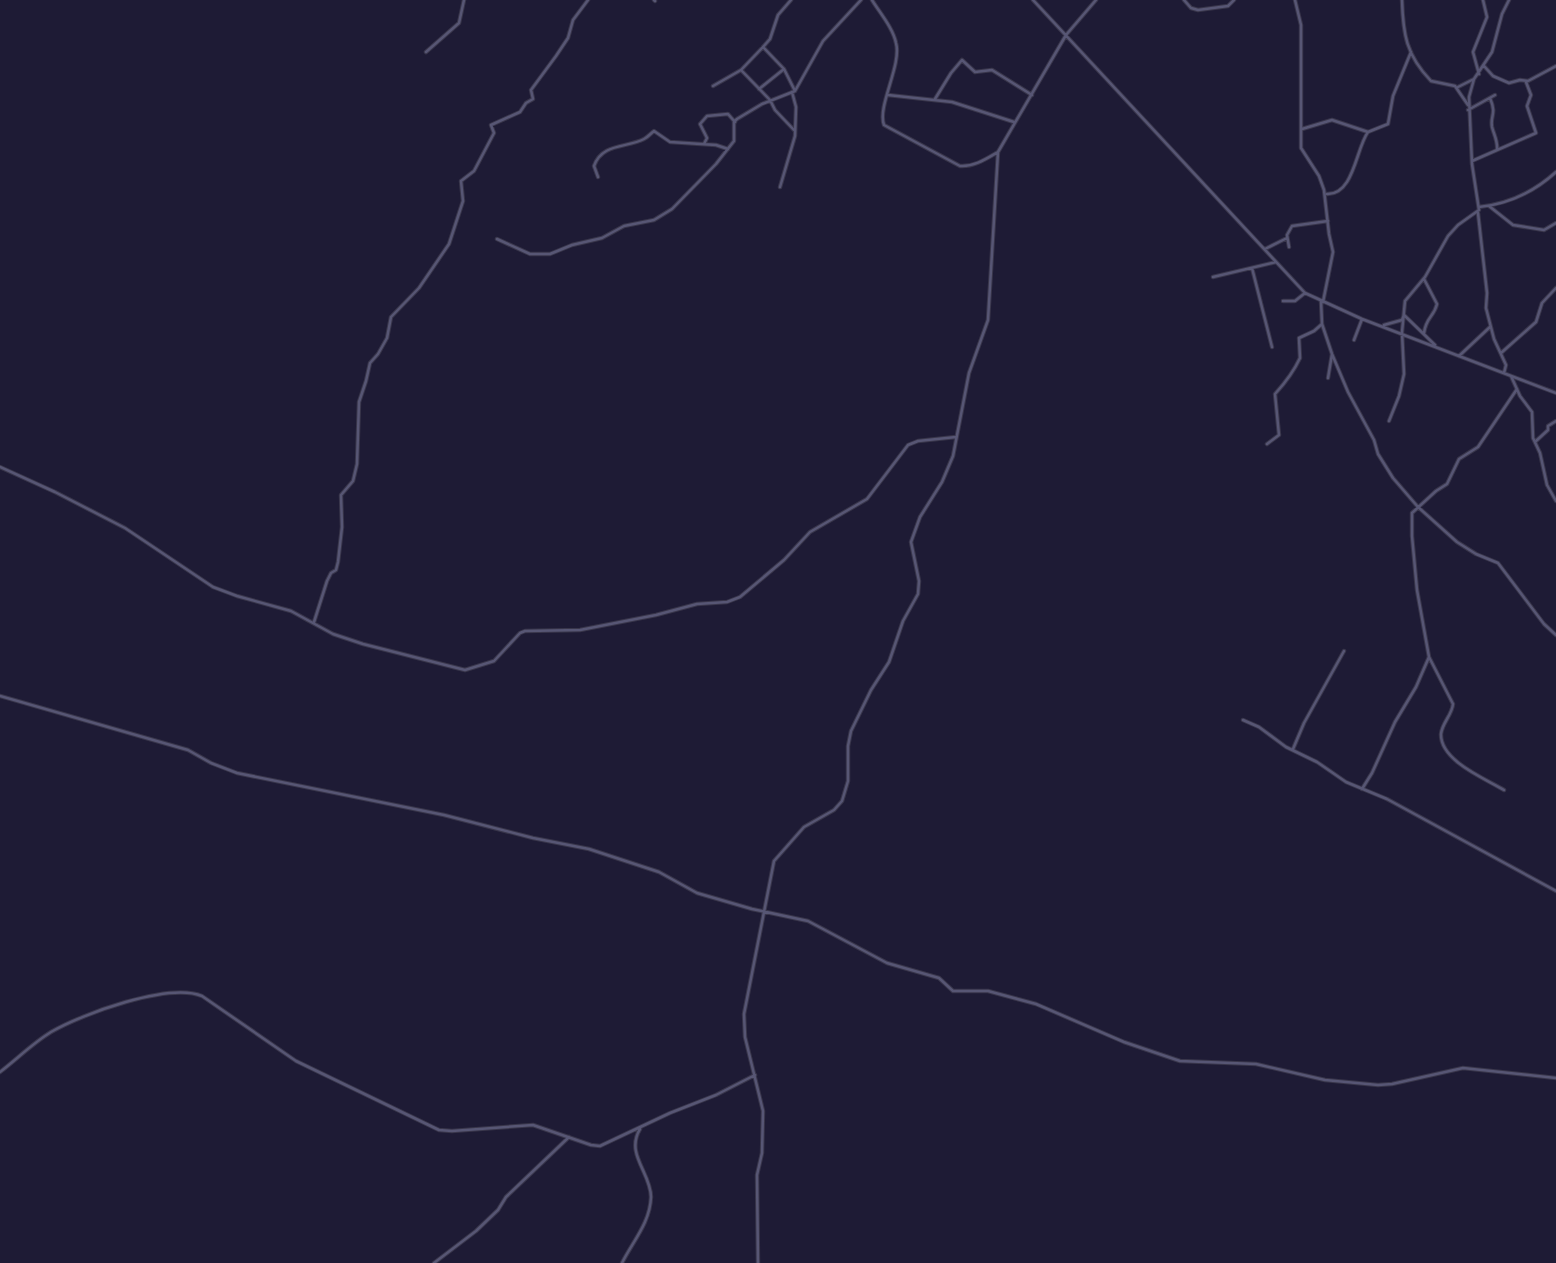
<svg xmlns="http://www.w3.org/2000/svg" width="1556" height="1263" viewBox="0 0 1556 1263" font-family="Helvetica,sans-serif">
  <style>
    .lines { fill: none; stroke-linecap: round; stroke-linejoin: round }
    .street-casing { stroke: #39364b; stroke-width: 4.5 }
    .street { stroke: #575674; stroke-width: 2.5 }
  </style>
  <rect width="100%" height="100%" fill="#1e1b35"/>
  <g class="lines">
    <g class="street-casing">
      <path id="street" d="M654,0L655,1
        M872,0C880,13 893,28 896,43C902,65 877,106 884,125L960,166C974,167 986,159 998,152
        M1033,0L1305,293L1362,319L1556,393
        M1184,0L1191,8L1198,10L1228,6L1234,0
        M1295,0L1301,25V148L1319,176L1324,190L1329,234L1333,252L1323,302
        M1402,0C1403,34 1406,55 1431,81L1455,86L1468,105
        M763,47L784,69L795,91
        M426,52L459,23L464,0
        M1484,66L1493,76L1509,83L1520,80L1528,81L1556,66
        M741,70L770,100L775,110L794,130
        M1479,74L1473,52L1487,17L1483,0
        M713,86L741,70L763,47L770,39L778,15L791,0
        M1458,87L1474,79
        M759,89L784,69
        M888,95L952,102L1014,122
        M1490,98C1497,115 1490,115 1492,127C1494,135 1498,141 1497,150
        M935,99L951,73L962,60L975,72L992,70L1032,95
        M1468,110L1495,95
        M1302,129L1332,120L1368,132
        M704,144L707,138L700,124L707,116L728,114L735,122
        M1472,161L1536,133L1527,106L1531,95L1526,82
        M598,177L594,166C602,143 627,148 644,139C648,137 650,134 654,131L670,142L716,145L728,149
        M780,187L795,136L796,107L792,92
        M1327,194C1354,195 1356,148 1368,132L1388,124L1393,96L1411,52
        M1489,206L1513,225L1544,230L1556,223
        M1479,207C1508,204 1534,192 1556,172
        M1478,213L1487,293L1486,308L1494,339L1506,365L1504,373
        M497,239L530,254H550L572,245L602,238L624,226L654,220L672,209L716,164L734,141V122L737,119L762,104L795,91L823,41L861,0
        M1289,247L1287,235L1292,226L1328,221
        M1265,249L1287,238
        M1252,268L1272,347
        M1213,277L1276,262
        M1283,301H1295L1305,293
        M1321,301L1322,324L1332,354L1348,392L1374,440L1378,454L1393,478L1418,507L1457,542L1476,554L1498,563L1544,624L1556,635
        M1384,325L1402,320L1404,315L1435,345
        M1424,333C1426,317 1434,317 1437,304L1424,279
        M1354,340L1362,319
        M1501,353L1536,322L1542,303L1556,288
        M1459,356L1490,327
        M1511,376L1520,396L1532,412L1533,438L1540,453L1547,485L1556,501
        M1328,378L1332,354
        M1389,421L1399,396L1404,374L1402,332L1405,301L1425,277L1448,236L1458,225L1479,210L1472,164L1469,97L1474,79L1492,52L1502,14L1509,0
        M1536,441L1548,430V426L1556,421
        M1267,444L1279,435L1275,394C1285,383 1294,371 1300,358L1299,338L1314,331L1322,324
        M0,467L55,492L125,528L213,587L237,596L291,611L333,634L363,644L465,670L494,661L520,633L525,631L580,630L656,615L697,604L727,602L740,597L784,560L810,532L867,499L908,445L918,441L956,437
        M314,622L327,581L331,573L336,570L338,562L342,527L341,495L353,481L357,464L359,402L366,381L370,363L378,354L387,338L391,317L419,288L449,244L463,201L461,181L474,171L494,133L491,125L520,112L526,103L533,99L531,90L556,56L568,38L573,20L588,0
        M1429,657L1453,704C1452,715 1442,723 1441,734C1440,761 1486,779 1504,790
        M0,696L188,750L211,763L237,773L444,815L533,838L589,849L659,872L697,893L752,909L808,921L887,963L939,978L953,991H988L1036,1004L1124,1042L1180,1061L1256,1064L1325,1080L1378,1085L1392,1084L1463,1068L1556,1078
        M1243,720L1259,727L1286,747L1317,762L1346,782L1387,799L1556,891
        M1293,749L1304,723L1344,651
        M1362,789L1372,773L1395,722L1416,687L1429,657L1417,590L1412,536V513L1436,491L1447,484L1459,459L1478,447L1517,389
        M0,1072C17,1059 33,1043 51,1032C82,1014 169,982 202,996L296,1061L439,1130L452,1131L533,1125L591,1145L600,1146L670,1113L716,1095L755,1075
        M434,1263L476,1231L498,1210L506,1197L569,1137
        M622,1263C633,1241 650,1223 651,1197C651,1173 625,1154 640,1129
        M758,1263L757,1175L762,1153L763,1111L745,1037L744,1014L774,861L804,827L834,810L842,801L848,781V746L851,731L871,690L889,662L903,621L918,594L919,581L911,542L920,517L942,482L953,456L969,373L988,320L998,152L1066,35L1096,0"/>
    </g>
    <use href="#street" class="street"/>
  </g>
</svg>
